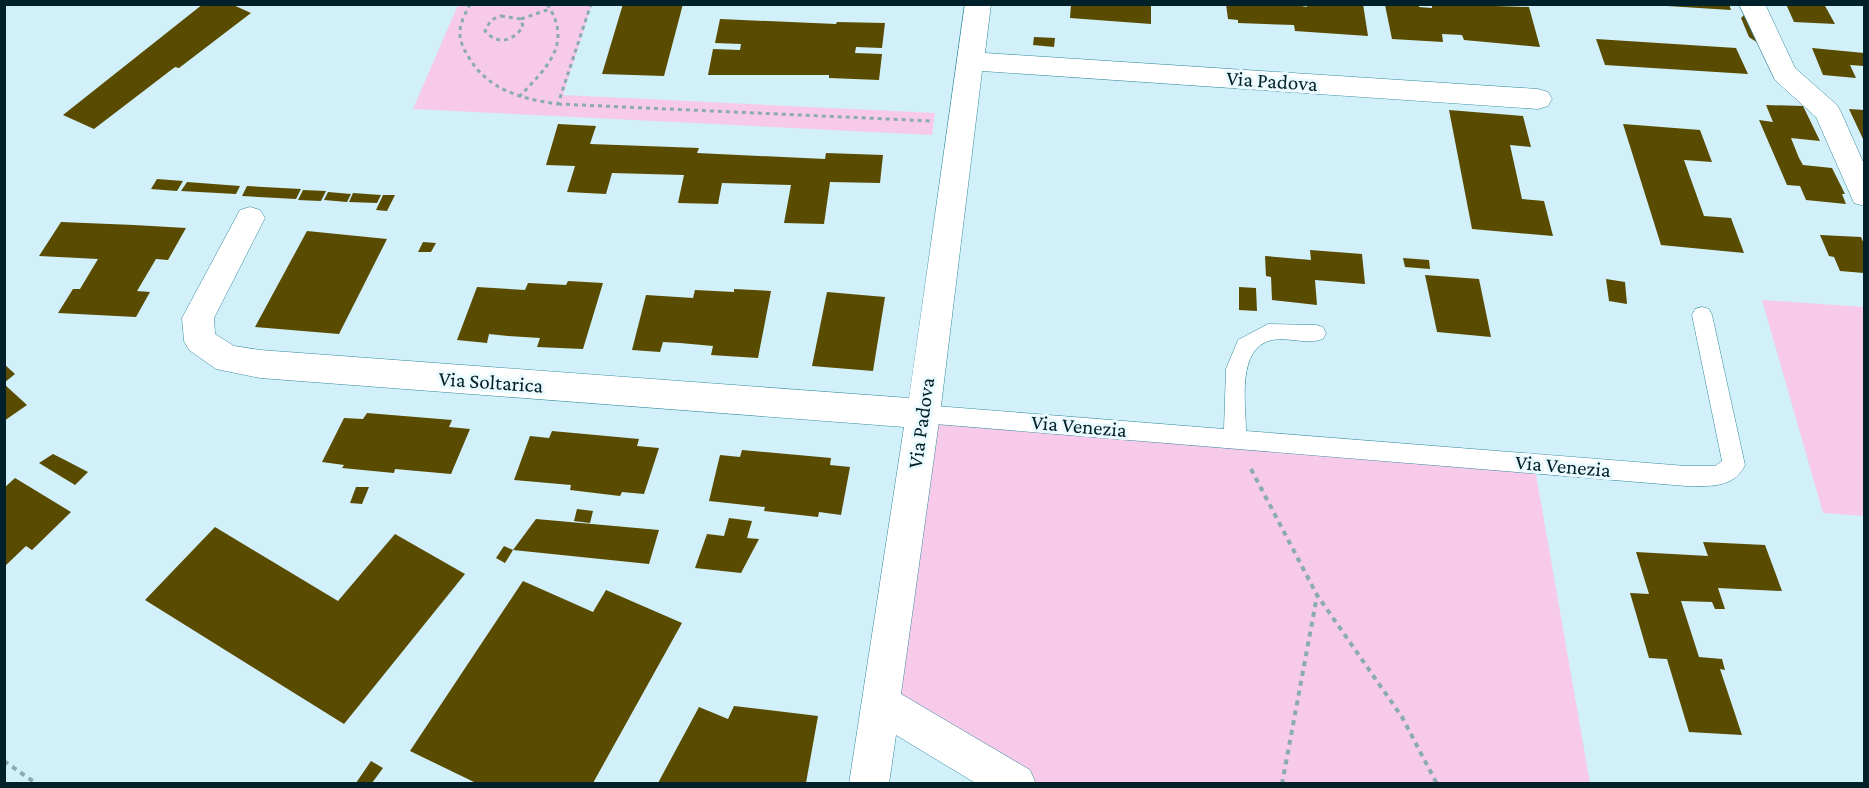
<svg xmlns="http://www.w3.org/2000/svg" width="1869" height="788" viewBox="0 0 1869 788" font-family="'Crimson Pro',serif">
  <style>
    .green { fill: #f7cae9 }
    .building { fill: #594c00 }
    .lines { fill: none; stroke-linecap: round; stroke-linejoin: round }
    .service-casing { stroke: #34899f; stroke-width: 1 }
    .minor-casing { stroke: #34899f; stroke-width: 1 }
    .path-far1 { stroke: #8babb3; stroke-width: 3; stroke-dasharray: 4 4; stroke-linecap: butt }
    .path { stroke: #8babb3; stroke-width: 4; stroke-dasharray: 5 5; stroke-linecap: butt }
    .service { fill: #fff; fill-rule: evenodd }
    .minor { fill: #fff; fill-rule: evenodd }
    .labels { text-anchor: middle; dominant-baseline: central; stroke-width: 6; stroke-linejoin: round; paint-order: stroke }
    .street-label { font-size: 21px; fill: #002129; stroke: #eafafe }
  </style>
  <rect width="100%" height="100%" fill="#d1f0f9"/>
  <path class="green" d="M592,4L563,95L935,113L932,135L413,109L458,5Z
    M1762,300L1864,307V516L1823,513Z
    M923,414L1534,463L1590,783H1016L879,703Z"/>
  <path class="building" d="M203,4H231L251,13L179,68L175,67L94,129L63,115Z
    M623,4H683L664,76L602,74Z
    M1071,4H1151V24L1070,18Z
    M1226,4H1291L1307,7L1306,4H1363L1368,36L1295,31L1294,25L1238,23V20L1228,19Z
    M1401,4H1419V7L1432,8V4L1529,7L1540,47L1464,40L1462,35L1442,34L1443,42L1392,39L1385,5Z
    M1667,4H1729L1731,10L1667,6Z
    M1786,4H1824L1835,24L1794,22Z
    M1744,15H1748L1758,43L1749,37L1741,18Z
    M720,19L836,24L837,22L885,23L882,48L856,47L855,53L882,54L879,80L829,78V75H708L713,49L740,50L741,44L715,43Z
    M1034,37L1055,38L1054,47L1033,45Z
    M1596,39L1736,48L1748,74L1605,65Z
    M1812,48L1864,53V66L1850,65L1856,78L1823,75Z
    M1766,105L1803,106L1820,141L1791,138L1799,158L1803,165L1832,168L1845,194H1842L1846,204L1806,200L1800,186L1787,185L1759,120L1773,122Z
    M1849,109L1864,110V141L1856,124Z
    M1449,110L1523,116L1531,147L1510,145L1522,199L1544,201L1553,236L1472,229Z
    M558,124L596,126L590,144L699,148L697,153L825,159L826,153L883,155L880,183L830,182L824,224L784,223L791,185L722,183L718,204L678,203L684,175L612,173L606,194L567,192L575,166L546,165Z
    M1623,124L1700,130L1712,162L1684,160L1704,216L1731,218L1744,253L1661,245Z
    M157,179L183,181L177,191L151,189Z
    M187,182L240,186L236,194L181,191Z
    M247,186L301,189L296,199L242,196Z
    M303,190L326,191L321,201L298,200Z
    M328,192L351,194L347,202L324,200Z
    M353,193L381,195L377,203L349,202Z
    M383,195H395L387,211L376,210Z
    M61,222L134,225L186,228L168,260L156,259L137,291L150,292L136,317L58,313L73,289H80L98,259L39,256Z
    M307,231L387,239L339,334L255,327Z
    M1820,235L1861,237L1864,244V273L1840,271L1834,257L1829,256Z
    M423,242L436,243L431,252H418Z
    M1310,250L1362,254L1365,284L1315,280L1317,305L1272,300L1271,277L1266,276L1265,256L1311,260Z
    M1403,258L1429,260L1430,269L1405,267Z
    M1425,275L1479,279L1491,337L1437,332Z
    M1606,279L1625,282L1627,304L1609,301Z
    M568,281L603,283L583,349L537,347L540,338L508,336L489,334L487,343L457,340L477,287L525,290L528,283L566,285Z
    M1239,287L1256,288L1257,311L1239,310Z
    M734,289L771,291L758,358L711,355L713,346L680,343L663,342L660,352L632,350L646,295L693,298L695,290L734,292Z
    M827,292L885,297L873,371L812,366Z
    M4,364L15,374L4,383Z
    M4,384L27,405L4,421Z
    M367,413L452,420L449,427L470,429L451,474L395,469L394,473L342,468L344,465L322,462L344,418L363,419Z
    M552,431L639,439L637,446L659,448L644,494L622,492L620,496L570,490L571,485L514,480L530,436L549,438Z
    M742,450L831,458L830,465L850,467L841,515L819,512L818,517L764,511L765,507L709,501L720,455L740,457Z
    M53,454L63,459L88,472L75,485L39,463Z
    M15,478L71,512L32,550L26,546L4,567V488Z
    M356,487H369L362,504L350,503Z
    M577,509L593,511L590,523L574,521Z
    M729,518L752,521L747,538L759,539L741,573L695,568L707,534L724,536Z
    M536,519L659,530L649,564L513,550Z
    M215,527L338,601L395,534L465,574L344,724L145,600Z
    M1703,542L1765,545L1782,591L1718,588L1725,609H1715L1712,602L1681,601L1699,657L1722,659L1725,670L1720,669L1742,735L1689,732L1667,659L1649,658L1630,593L1649,594L1636,552L1708,556Z
    M504,546L513,550L505,563L496,558Z
    M523,581L593,612L606,590L682,623L593,783H476L410,751Z
    M734,706L818,716L806,783H658L699,707L728,719Z
    M371,761L383,768L372,783H356Z"/>
  <g class="lines">
    <g class="service-casing">
      <path id="service" d="M1702,307L1709,309L1712,315L1745,465C1734,489 1708,486 1686,486L923,423L915,421L912,414L915,407L923,405L1224,429L1226,369L1238,340L1268,324L1316,325L1323,327L1326,333L1323,339C1307,345 1289,337 1272,340C1236,348 1246,404 1246,431L1686,466H1715L1722,461L1692,315L1695,309Z"/>
    </g>
    <g class="minor-casing">
      <path id="minor" d="M965,4H991L985,53L1538,89L1548,92L1552,99L1548,106L1538,109L982,71L940,414L901,694L1030,770L1036,784H977L896,735L889,784H849L904,427L260,378L216,369L189,350L184,341L182,318L240,210L250,207L260,210L265,218L214,318L215,334L234,346L260,350L909,398Z
        M1739,4H1765L1795,68L1837,105L1841,112L1864,164V206L1854,203L1816,117L1775,80Z"/>
    </g>
    <path class="path-far1" d="M470,4C466,12 461,21 460,30C459,39 463,48 468,56C487,90 522,99 558,104L591,4
      M501,16L521,19L523,27C512,41 498,46 485,31L491,20Z
      M521,19L550,9
      M519,97C546,68 574,44 547,4
      M558,104L932,121"/>
    <path class="path" d="M1251,469L1317,595L1402,717L1437,784
      M4,761L37,784
      M1282,784L1317,596"/>
    <use href="#service" class="service"/>
    <use href="#minor" class="minor"/>
  </g>
  <g class="labels">
    <g class="street-label">
      <text transform="translate(1272 81) rotate(4)">Via Padova</text>
      <text transform="translate(491 382) rotate(4)">Via Soltarica</text>
      <text transform="translate(921 423) rotate(-82)">Via Padova</text>
      <text transform="translate(1079 426) rotate(5)">Via Venezia</text>
      <text transform="translate(1563 466) rotate(5)">Via Venezia</text>
    </g>
  </g>
  <rect width="1869" height="788" fill="none" stroke="#002129" stroke-width="12"/>
</svg>
